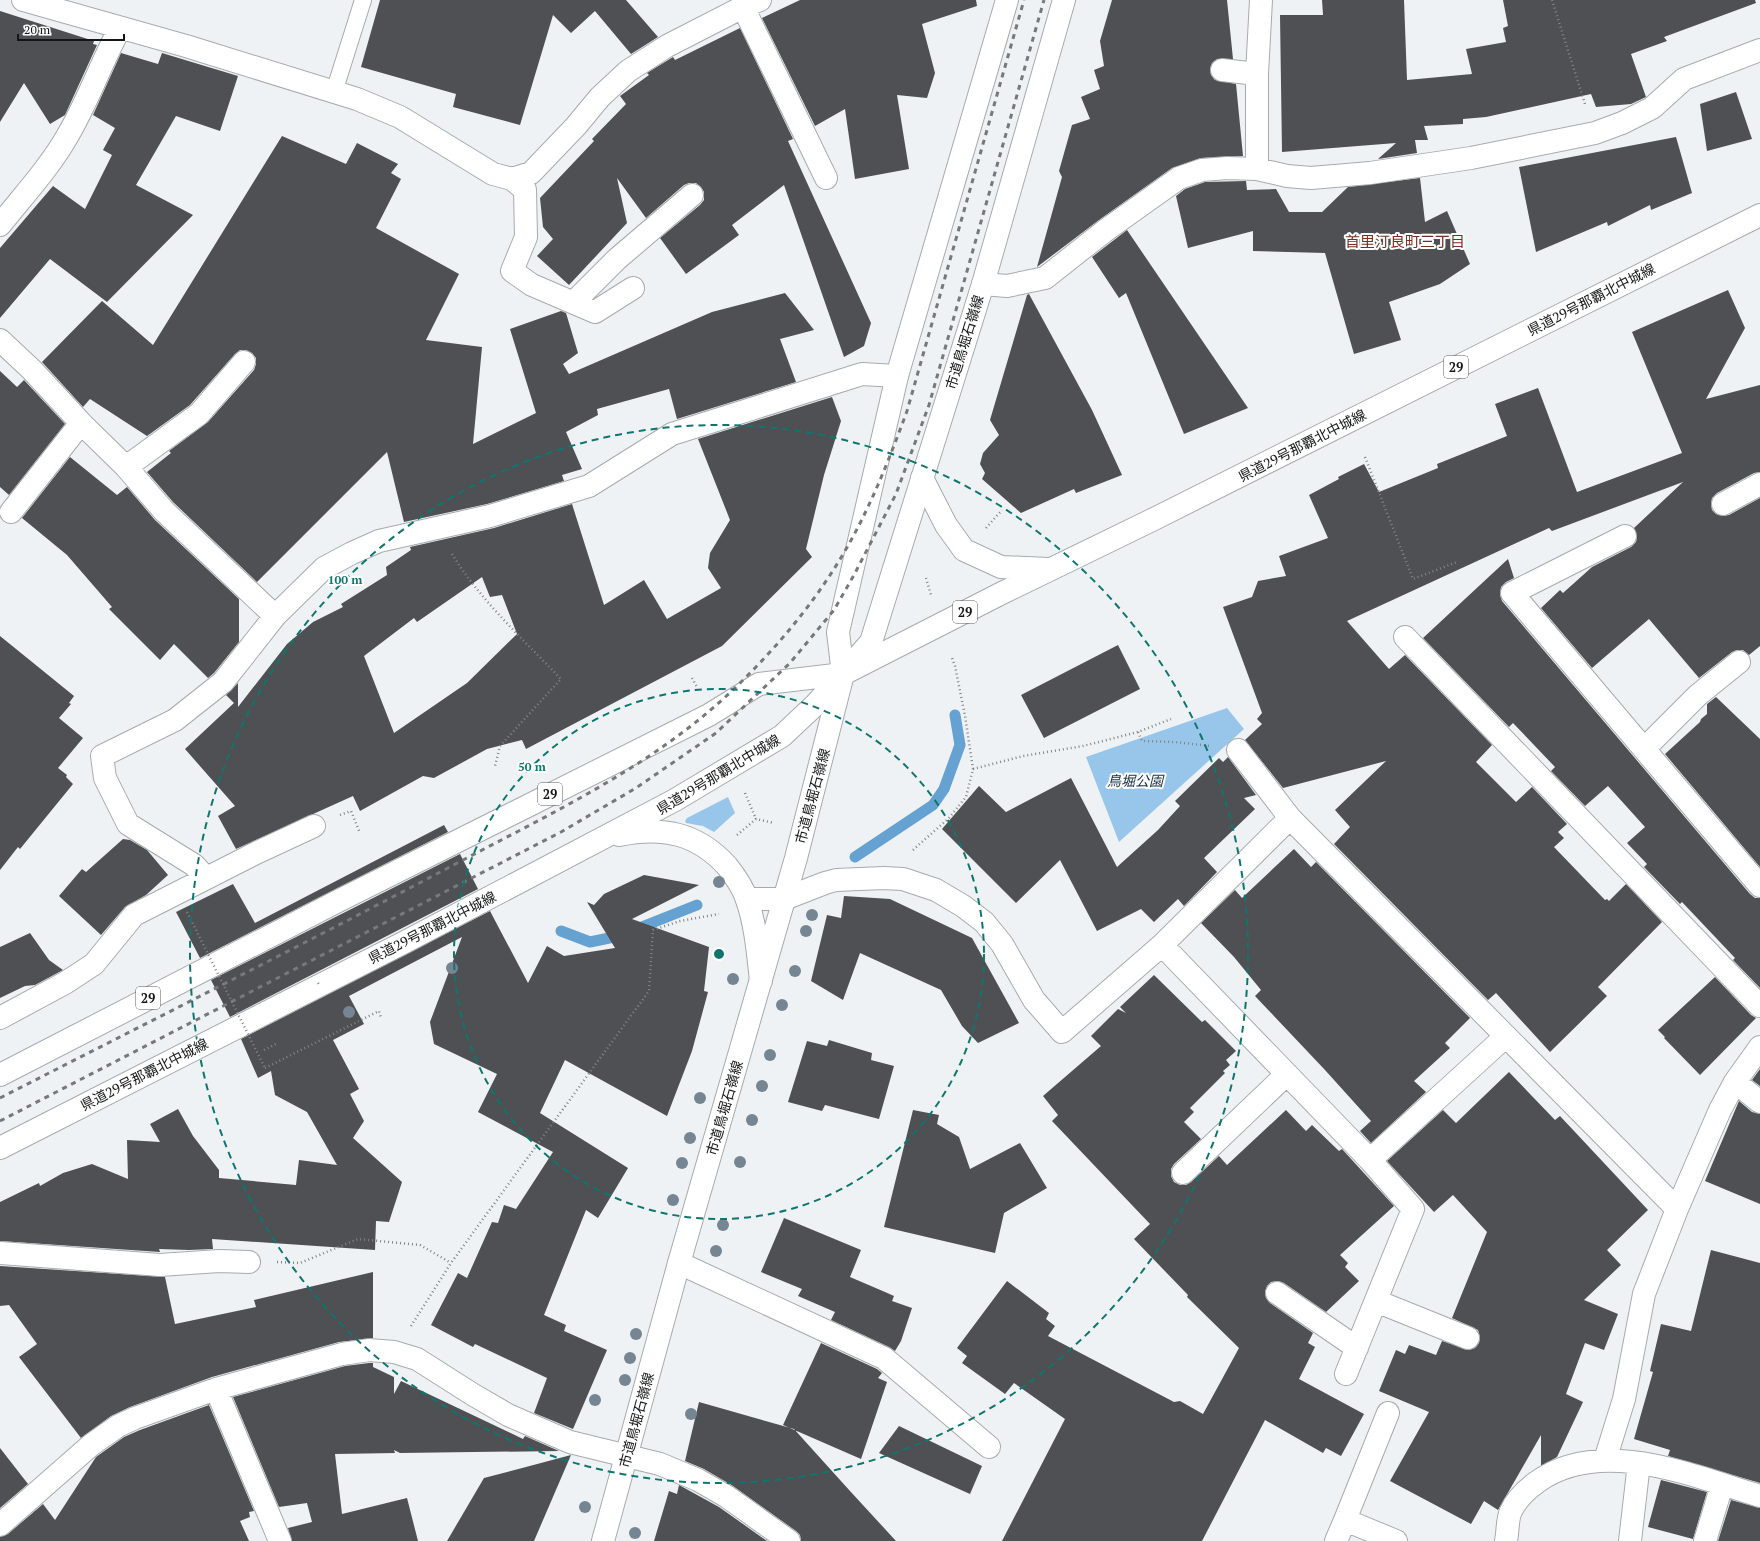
<svg xmlns="http://www.w3.org/2000/svg" width="1760" height="1541" viewBox="0 0 1760 1541" font-family="'PT Serif','Noto Sans JP',serif">
  <style>
    .green { fill: #98c6eb }
    .lines { fill: none; stroke-linecap: round; stroke-linejoin: round }
    .stream { stroke: #66a2d1; stroke-width: 11 }
    .building { fill: #4e5053; fill-rule: evenodd }
    .lane-casing { stroke: #a7abad; stroke-width: 18 }
    .street-casing { stroke: #a7abad; stroke-width: 24 }
    .secondary-casing { stroke: #a7abad; stroke-width: 24 }
    .primary-casing { stroke: #a7abad; stroke-width: 24 }
    .path { stroke: #828586; stroke-width: 2.5; stroke-dasharray: 1 3; stroke-linecap: butt }
    .lane { stroke: #fff; stroke-width: 16 }
    .street { stroke: #fff; stroke-width: 22 }
    .secondary { stroke: #fff; stroke-width: 22 }
    .primary { stroke: #fff; stroke-width: 22 }
    .rail { stroke: #76787a; stroke-width: 3; stroke-dasharray: 5 5; stroke-linecap: butt }
    .path-bridge { stroke: #828586; stroke-width: 2.5; stroke-dasharray: 1 3; stroke-linecap: butt }
    .tree { fill: #758692 }
    .ring { fill: none; stroke: #0f766e; stroke-width: 2; stroke-dasharray: 7 5 }
    .labels { text-anchor: middle; dominant-baseline: central; stroke-width: 4; stroke-linejoin: round; paint-order: stroke }
    .shield { fill: #fff; stroke: #5a5b5c; stroke-width: 1 }
    .shield-label { font-size: 13px; font-weight: bold; fill: #141516 }
    .street-label { font-size: 14px; fill: #141516; stroke: #fff }
    .park-label { font-size: 14px; font-style: italic; fill: #122d41; stroke: #fff }
    .neighbourhood-label { font-size: 15px; fill: #753022; stroke: #fff }
    .centre { fill: #0f766e; stroke: #fff; stroke-width: 2 }
    .ring-label { font-size: 12px; text-anchor: middle; font-weight: bold; fill: #0f766e; stroke: #fff; stroke-width: 4; stroke-linejoin: round; paint-order: stroke }
  </style>
  <rect width="100%" height="100%" fill="#eef2f4"/>
  <path class="green" d="M1227,708L1244,729L1119,842L1086,757Z
    M728,797L735,813L714,832L703,826L686,823L685,821L687,818Z"/>
  <g class="lines">
    <path class="stream" d="M855,857L933,805L944,789L960,745L955,715
      M561,931L590,942L619,936L697,905"/>
  </g>
  <path class="building" d="M380,0H626L658,37L631,54L595,11L571,33L553,15L520,125L453,107L456,94L361,67Z
    M800,0H976L977,6L922,24L935,73L927,98L897,95L909,169L855,179L845,109L815,126L762,18Z
    M1112,0H1227L1233,59H1217L1212,63L1210,69L1211,75L1215,80L1236,84L1243,156L1201,158L1172,168L1099,220L1037,267L1062,177L1059,171L1072,125L1090,119L1081,97L1100,89L1094,70L1104,66L1100,41Z
    M1322,0H1404L1407,80L1472,74L1466,49L1506,42L1503,28L1508,26L1503,0H1755L1756,3L1664,37L1667,41L1631,54L1646,97L1631,104L1596,107L1591,94L1486,117L1463,119V124L1424,126L1428,140H1415L1417,153L1378,159L1396,143L1282,152L1280,15H1323Z
    M0,11L94,41L93,44L97,45L65,115L50,124L24,83L0,122Z
    M740,28L793,139L788,141L871,323L864,346L844,357L784,185L732,225L739,235L686,274L660,238L700,205L704,200V192L701,187L696,183H689L684,185L646,218L617,178L627,223L569,285L537,256L553,239L543,227L540,198L594,141L592,139L626,104L620,96L649,75L647,73L673,57L675,60Z
    M121,53L158,64L162,53L238,76L220,131L176,116L136,185L193,215L107,302L50,259L0,318V248L53,186L85,209L112,155L103,150L115,128L93,115Z
    M1736,92L1752,139L1707,151L1700,104Z
    M282,136L346,164L357,143L398,164L391,173L401,179L376,228L459,274L426,340L482,347L473,444L536,413L510,329L561,311L566,313L578,353L563,364L569,374L712,312L785,293L814,330L780,339L796,382L677,419L669,389L597,409L598,415L566,432L582,469L562,475L564,481L487,504L404,522L387,452L257,582L173,502L147,472L171,453L169,451L208,422L254,370L256,364V358L252,353L246,350H240L235,354L190,405L147,436L90,399L83,407L42,362L102,301L153,345Z
    M1676,137L1692,193L1651,210L1650,205L1608,226L1607,222L1536,252L1519,167Z
    M1420,178L1425,222L1447,211L1470,264L1440,284L1389,302L1401,340L1354,354L1325,253L1253,251V231L1188,248L1176,196L1185,189L1205,182L1246,181L1247,190L1276,189L1289,212H1322L1348,187Z
    M1127,230L1248,408L1184,434L1126,293L1119,298L1092,257Z
    M1728,290L1745,328L1706,399L1760,385V472L1754,473L1717,493L1712,498L1711,504L1712,510L1716,514L1723,516L1729,515L1760,498V646L1749,655L1743,650H1737L1732,652L1699,678L1649,619L1592,668L1541,608L1560,590L1563,593L1592,567L1631,547L1636,542L1637,537L1634,528L1683,482L1552,531L1549,528L1347,621L1389,669L1405,655L1492,745L1476,762L1516,802L1532,787L1567,824L1558,832L1564,838L1554,847L1605,900L1607,899L1609,901L1626,884L1662,922L1598,987L1607,996L1550,1052L1496,993L1488,1000L1334,844L1350,827L1335,810L1386,761L1283,788L1245,740L1262,724L1257,719L1262,713L1223,607L1252,597L1258,581L1286,576L1279,556L1328,538L1309,495L1339,479L1338,477L1364,464L1379,492L1438,468L1437,464L1507,436L1495,404L1538,388L1577,492L1682,453L1632,332Z
    M1029,294L1092,410L1122,475L1076,493L1074,489L1021,513L982,479L985,473L980,464L983,453L999,435L990,420L1027,295Z
    M0,371L17,387L24,380L65,424L9,495L0,487Z
    M832,397L841,421L824,475L806,549L812,557L722,646L526,749L522,740L487,749L434,778L423,776L360,811L353,796L236,849L218,816L235,806L185,749L234,703L226,695L238,683V707L287,644L313,622L343,607L341,604L387,575L386,567L411,550L410,547L494,528L572,504L604,605L644,580L667,619L721,588L708,568L710,553L730,520L698,439ZM482,577L490,597L502,595L517,634L467,683L394,733L364,656L414,618L417,622Z
    M70,457L117,495L127,487L155,520L239,599V642L214,673L208,678L174,644L160,660L109,609L112,607L67,555L22,518Z
    M1508,559L1514,578L1506,582L1501,587L1500,595L1502,601L1750,894L1755,898H1760V988L1733,960L1735,958L1682,902L1680,904L1644,867L1647,864L1627,843L1645,827L1608,786L1585,806L1551,771L1555,767L1513,723L1509,727L1423,638Z
    M0,636L74,696L69,703L71,704L59,718L83,738L58,768L67,775L66,777L73,784L20,849L18,847L0,870Z
    M1118,645L1140,689L1044,738L1021,695Z
    M1716,697L1760,739V867L1665,754L1700,722L1701,719L1707,714V704Z
    M1228,757L1256,795L1244,798L1255,809L1204,858L1217,872L1184,906L1178,899L1154,922L1141,909L1097,931L1060,860L1016,903L942,829L979,786L1006,812L1071,778L1117,867L1158,830L1180,806L1175,801L1219,758L1223,762Z
    M444,825L448,832L200,958L176,912L233,884L255,923Z
    M123,839L130,840L147,850L168,875L146,895L125,907L101,935L59,896L82,869L86,872Z
    M1294,849L1311,867L1316,862L1470,1018L1445,1043L1450,1048L1414,1081L1426,1092L1371,1143L1360,1131L1371,1121L1325,1070L1255,996L1261,990L1234,957L1201,923L1235,890L1242,898Z
    M460,854L478,889L230,1017L211,980Z
    M644,875L699,885L632,919L709,947L704,991L708,992L692,1051L667,1116L565,1060L540,1113L628,1168L598,1218L586,1210L544,1315L566,1325L564,1331L607,1350L573,1429L534,1413L547,1378L475,1344L473,1347L431,1325L458,1273L467,1278L492,1222L498,1223L504,1205L516,1209L553,1152L478,1112L497,1074L434,1044L430,1022L462,937L349,996L364,1024L333,1040L359,1089L350,1094L364,1121L353,1138L402,1182L389,1222L376,1221L375,1250L212,1239L213,1249L189,1250L159,1249L160,1252L0,1241V1202L39,1183L40,1186L63,1173L92,1164L128,1179L127,1140L160,1142L150,1124L178,1109L193,1136L219,1170V1178L296,1185L299,1160L337,1165L307,1112L275,1095L271,1071L258,1078L241,1039L490,911L528,983L547,946L564,956L615,948L587,902L594,905L604,894Z
    M844,896L890,899L972,938L1019,1023L978,1043L962,1026L941,990L860,953L843,1000L811,981L827,915L841,918Z
    M30,933L49,960L63,970L35,985L25,986L0,998V947Z
    M1154,975L1202,1022L1205,1020L1236,1051L1226,1060L1230,1065L1223,1071L1225,1073L1190,1108L1194,1112L1184,1122L1201,1139L1174,1164L1171,1169V1176L1174,1182L1180,1185H1186L1191,1182L1219,1156L1227,1165L1286,1110L1306,1131L1312,1125L1339,1151L1342,1149L1394,1206L1340,1255L1348,1263L1345,1267L1359,1281L1326,1312L1284,1283L1278,1281L1271,1282L1267,1286L1265,1292L1266,1298L1270,1303L1313,1333L1308,1343L1315,1347L1299,1379L1364,1414L1341,1456L1326,1448L1323,1453L1265,1420L1202,1541H1002L1065,1419L1014,1383L1005,1394L962,1363L967,1356L957,1348L1007,1281L1049,1313L1046,1319L1055,1326L1048,1336L1174,1402L1180,1401L1203,1414L1239,1348L1187,1297L1188,1295L1134,1239L1150,1224L1052,1121L1058,1115L1043,1096L1101,1046L1091,1036L1118,1009L1126,1013L1120,1007Z
    M1715,977L1751,1015L1756,1018L1700,1075L1664,1038L1665,1037L1658,1030Z
    M829,1040L872,1053L871,1060L894,1066L879,1119L825,1105L822,1111L788,1102L807,1041L827,1046Z
    M1760,1069V1086L1752,1080Z
    M1509,1072L1555,1120L1560,1116L1648,1210L1607,1250L1621,1265L1584,1300L1618,1314L1604,1350L1585,1343L1566,1394L1583,1402L1557,1457L1541,1466V1435L1498,1510L1484,1501L1471,1524L1390,1481L1429,1412L1379,1391L1396,1350L1405,1354L1409,1345L1436,1355L1442,1341L1469,1350L1475,1348L1479,1343L1480,1337L1478,1330L1452,1318L1487,1232L1453,1195L1434,1212L1387,1161L1443,1110L1456,1123Z
    M1739,1101L1752,1112L1760,1114V1204L1705,1181Z
    M913,1110L939,1115L937,1124L959,1137L970,1169L1020,1143L1047,1188L1004,1213L995,1253L884,1227Z
    M784,1218L861,1250L850,1277L885,1292L894,1296L892,1301L912,1308L901,1341L895,1351L889,1347L831,1320L835,1312L798,1296L802,1289L761,1272Z
    M1711,1250L1760,1263V1483L1668,1456L1670,1450L1634,1439L1653,1372L1650,1371L1661,1324L1691,1331Z
    M0,1266L165,1277L175,1324L256,1307L254,1300L373,1272V1338L339,1342L212,1377L130,1407L111,1416L81,1438L19,1357L37,1344L9,1305L0,1306Z
    M821,1343L877,1369L882,1373L878,1378L887,1382L861,1459L783,1425Z
    M369,1363H373V1367L394,1377V1394L401,1381L523,1439L525,1436L559,1451L400,1453L394,1450L395,1453L335,1454L342,1514L407,1498L418,1541H292L288,1528L312,1522L307,1503L279,1507L233,1397L345,1366Z
    M699,1402L794,1429L850,1491L849,1493L850,1491L896,1541H801L800,1535L796,1531L733,1486L704,1469L685,1461Z
    M209,1405L254,1511L249,1512L250,1517L240,1521L249,1541H0V1537L8,1534L43,1504L55,1520L96,1457L124,1437L140,1430Z
    M899,1426L982,1466L970,1494L879,1453Z
    M0,1448L28,1484L0,1508Z
    M571,1455L534,1541H447L484,1478Z
    M1661,1480L1707,1492L1693,1539L1648,1527Z
    M679,1485L719,1507L767,1541H654L669,1491L677,1494Z
    M1731,1500L1760,1508V1541H1718Z"/>
  <g class="lines">
    <g class="lane-casing">
      <path id="lane" d="M334,92L363,0"/>
    </g>
    <g class="street-casing">
      <path id="street" d="M23,0L186,46L357,99L400,117L493,174L512,179L531,173L576,126L600,97L628,71L667,46L743,7L760,0
        M743,7L826,178
        M1222,70L1257,74
        M1257,169V74L1261,0
        M512,179L525,190L526,237L512,271L532,285L595,312L633,288
        M0,225C23,196 50,167 68,135C88,101 101,63 120,28
        M983,284L1007,286L1045,278L1106,230L1179,178L1202,170L1227,168L1257,169L1287,176L1311,178L1370,173L1471,158L1595,133L1622,123L1652,108L1684,79L1760,50
        M574,302L617,259L692,195
        M0,340L32,370L81,423L126,467L164,511L275,616
        M126,467L199,414L244,362
        M1723,504L1760,484
        M11,512L81,423
        M1625,536L1512,593L1760,886
        M1405,637L1760,1006
        M1644,749L1698,695L1739,662
        M1238,750L1290,818
        M206,878L194,865L128,824L105,778L102,756L175,720L223,682L275,616L324,568L352,553L379,541L490,516L589,486L672,434L862,374L897,376
        M747,899H784L825,883L836,880L884,878L903,879L936,890L963,906L984,922L1002,944L1034,1000L1062,1032L1162,945L1290,818L1677,1209
        M1162,945L1370,1160
        M0,1018L65,983L94,964L134,915L258,852L314,826
        M1735,1082L1760,1102
        M1183,1173L1287,1074
        M0,1253L160,1265L219,1261L249,1262
        M679,1263L884,1358L989,1447
        M1277,1293L1357,1348
        M1376,1301L1468,1338
        M1346,1374L1413,1209L1370,1160L1505,1037
        M216,1389L280,1541
        M1605,1460L1624,1399L1644,1294L1677,1209L1720,1110L1735,1082L1760,1047
        M1345,1520L1388,1413
        M0,1525L91,1445L118,1426L135,1418L216,1389L342,1354L369,1350L394,1352L417,1359L472,1394L508,1415L570,1442L660,1464L698,1480L726,1496L789,1541
        M1336,1541L1345,1520L1396,1541
        M1506,1541C1508,1532 1507,1519 1511,1511C1517,1498 1526,1490 1537,1482C1601,1436 1693,1476 1760,1496
        M1630,1541L1639,1463
        M1705,1541L1722,1485"/>
    </g>
    <g class="secondary-casing">
      <path id="secondary" d="M843,674L871,642L983,284L1064,0
        M603,1541L679,1263L796,858L843,674L838,632L897,376L1007,0"/>
    </g>
    <g class="primary-casing">
      <path id="primary" d="M922,478L946,525L964,550L1001,567L1049,569
        M619,835C662,826 697,833 727,866C735,876 743,887 747,900C756,926 758,954 761,981
        M0,1075L340,900L709,715L759,684L843,674L1002,593L1152,520L1760,215
        M0,1148L405,942L675,800L782,736L815,705L843,674"/>
    </g>
    <path class="path" d="M1552,0L1585,104
      M1365,457L1413,579L1457,562
      M986,528L1002,510
      M452,554C480,600 524,640 561,679L500,746L495,766
      M926,578L931,595
      M692,678L697,687
      M1138,732L1142,741L1175,742L1210,746
      M973,769L1023,756L1083,746L1138,732L1171,719
      M745,793L756,819
      M340,815L351,811L360,833
      M737,835L756,819L774,823
      M913,850L949,818L966,797L973,769L965,716L955,666L952,658
      M264,1050L278,1043
      M265,1068L379,1011L381,1018
      M277,1262L300,1263L358,1239L420,1245L451,1263
      M411,1326L451,1263L649,991L653,930L680,921L719,914"/>
    <use href="#lane" class="lane"/>
    <use href="#street" class="street"/>
    <use href="#secondary" class="secondary"/>
    <use href="#primary" class="primary"/>
    <path class="rail" d="M0,1098C149,1022 298,947 446,869C547,815 656,766 739,684C778,646 814,603 842,556C869,511 889,460 907,411L1024,0
      M0,1121L561,832L636,788L716,733L790,663L834,610L854,575L896,494L929,405L1044,0"/>
    <path class="path-bridge" d="M187,912L265,1068
      M318,983L320,986"/>
  </g>
  <g class="tree">
    <circle cx="719" cy="882" r="6"/>
    <circle cx="812" cy="915" r="6"/>
    <circle cx="806" cy="931" r="6"/>
    <circle cx="452" cy="968" r="6"/>
    <circle cx="795" cy="971" r="6"/>
    <circle cx="733" cy="979" r="6"/>
    <circle cx="782" cy="1005" r="6"/>
    <circle cx="349" cy="1012" r="6"/>
    <circle cx="770" cy="1055" r="6"/>
    <circle cx="762" cy="1086" r="6"/>
    <circle cx="700" cy="1098" r="6"/>
    <circle cx="752" cy="1120" r="6"/>
    <circle cx="690" cy="1138" r="6"/>
    <circle cx="740" cy="1162" r="6"/>
    <circle cx="682" cy="1163" r="6"/>
    <circle cx="673" cy="1200" r="6"/>
    <circle cx="723" cy="1225" r="6"/>
    <circle cx="716" cy="1251" r="6"/>
    <circle cx="636" cy="1334" r="6"/>
    <circle cx="630" cy="1358" r="6"/>
    <circle cx="625" cy="1380" r="6"/>
    <circle cx="595" cy="1400" r="6"/>
    <circle cx="691" cy="1414" r="6"/>
    <circle cx="585" cy="1507" r="6"/>
    <circle cx="635" cy="1533" r="6"/>
  </g>
  <g class="ring">
    <circle cx="719" cy="954" r="265"/>
    <circle cx="719" cy="954" r="529"/>
  </g>
  <g class="labels">
    <g class="shield">
      <rect x="1444" y="356" width="24" height="22" rx="3"/>
      <rect x="953" y="601" width="24" height="22" rx="3"/>
      <rect x="538" y="783" width="24" height="22" rx="3"/>
      <rect x="136" y="987" width="24" height="22" rx="3"/>
    </g>
    <g class="shield-label">
      <text x="1456" y="367">29</text>
      <text x="965" y="612">29</text>
      <text x="550" y="794">29</text>
      <text x="148" y="998">29</text>
    </g>
    <g class="street-label">
      <text transform="translate(1591 299) rotate(-27)">県道29号那覇北中城線</text>
      <text transform="translate(964 342) rotate(-73)">市道鳥堀石嶺線</text>
      <text transform="translate(1302 445) rotate(-27)">県道29号那覇北中城線</text>
      <text transform="translate(718 774) rotate(-31)">県道29号那覇北中城線</text>
      <text transform="translate(812 796) rotate(-75)">市道鳥堀石嶺線</text>
      <text transform="translate(432 927) rotate(-27)">県道29号那覇北中城線</text>
      <text transform="translate(144 1074) rotate(-27)">県道29号那覇北中城線</text>
      <text transform="translate(724 1108) rotate(-74)">市道鳥堀石嶺線</text>
      <text transform="translate(636 1420) rotate(-75)">市道鳥堀石嶺線</text>
    </g>
    <g class="park-label">
      <text x="1135" y="780">鳥堀公園</text>
    </g>
    <g class="neighbourhood-label">
      <text x="1405" y="241">首里汀良町三丁目</text>
    </g>
  </g>
  <circle cx="719" cy="954" r="6" class="centre"/>
  <g class="ring-label">
    <text x="345" y="584">100 m</text>
    <text x="532" y="771">50 m</text>
  </g>
  <path d="M18 34v6h106v-6" fill="none" stroke="#141516" stroke-width="2"/>
  <text x="24" y="34" font-size="12" fill="#141516" stroke="#ffffff" stroke-width="3" paint-order="stroke">20 m</text>
</svg>
